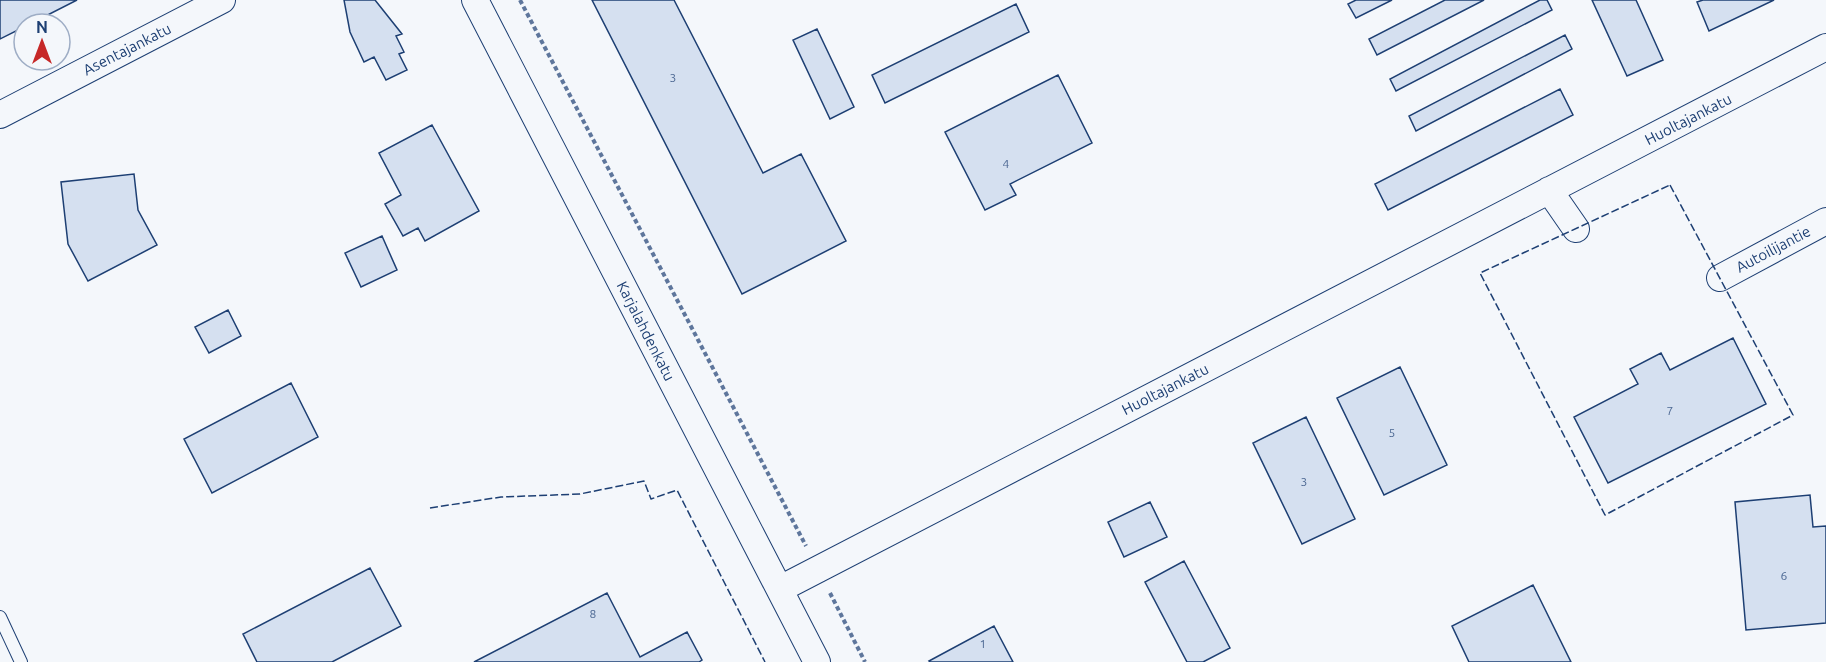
<svg xmlns="http://www.w3.org/2000/svg" width="1826" height="662" viewBox="0 0 1826 662" font-family="Ubuntu,sans-serif">
  <style>
    .building { fill: #d5e0f0; stroke: #1d3f73; stroke-width: 1.5 }
    .lines { fill: none; stroke-linecap: round; stroke-linejoin: round }
    .service-casing { stroke: #1d3f73; stroke-width: 14 }
    .minor-casing { stroke: #1d3f73; stroke-width: 28 }
    .path { stroke: #5e769c; stroke-width: 4; stroke-dasharray: 4.5 3; stroke-linecap: butt }
    .service { stroke: #f4f7fb; stroke-width: 12 }
    .minor { stroke: #f4f7fb; stroke-width: 26 }
    .fence { stroke: #1d3f73; stroke-width: 1.5; stroke-dasharray: 8 3; stroke-linecap: butt }
    .labels { text-anchor: middle; dominant-baseline: central; stroke-width: 4.5; stroke-linejoin: round; paint-order: stroke }
    .number-label { font-size: 12px; fill: #4b6792 }
    .street-label { font-size: 15px; fill: #1d3f73; stroke: #f4f7fb }
  </style>
  <rect width="100%" height="100%" fill="#f4f7fb"/>
  <path class="building" d="M0,0H77L30,24H24V27L0,39Z
    M344,0H375L402,34L396,36L404,52L399,54L407,70L386,80L374,57L364,62L350,32Z
    M592,0H674L763,173L801,154L846,241L742,294Z
    M1356,0H1392L1356,18L1348,4Z
    M1445,0H1484L1377,55L1369,39Z
    M1540,0H1547L1552,10L1396,91L1390,79Z
    M1592,0H1636L1663,60L1627,76Z
    M1703,0H1774L1709,31L1697,2Z
    M1016,4L1029,32L885,103L872,75Z
    M817,29L854,107L830,119L793,40Z
    M1565,35L1572,49L1416,131L1409,116Z
    M1058,75L1092,143L1010,184L1016,195L985,210L945,132Z
    M1560,89L1573,115L1388,210L1375,184Z
    M432,125L479,211L425,241L418,228L403,236L385,204L401,195L379,153Z
    M134,174L138,210L157,245L88,281L68,244L61,182Z
    M382,236L397,270L361,287L345,253Z
    M228,310L241,336L209,353L195,327Z
    M1733,338L1766,404L1608,483L1574,417L1638,384L1630,369L1661,353L1670,370Z
    M1400,367L1447,465L1384,495L1337,398Z
    M291,383L318,437L212,493L184,439Z
    M1306,417L1355,519L1302,544L1253,443Z
    M1810,495L1813,527L1826,526V623L1746,630L1735,502Z
    M1150,502L1167,537L1124,557L1108,522Z
    M1184,561L1230,648L1203,662H1187L1145,582Z
    M370,568L401,626L332,662H257L243,634Z
    M1533,585L1571,662H1469L1452,626Z
    M607,593L640,657L687,632L702,660L699,662H474Z
    M994,626L1013,662H930L929,661Z"/>
  <g class="lines">
    <g class="service-casing">
      <path id="service" d="M0,617L21,662"/>
    </g>
    <g class="minor-casing">
      <path id="minor" d="M475,0L817,662
        M0,115L222,0
        M1549,190L1576,229
        M1720,278L1826,221
        M780,589L1826,47"/>
    </g>
    <path class="path" d="M520,0L806,546
      M830,593L865,662"/>
    <use href="#service" class="service"/>
    <use href="#minor" class="minor"/>
    <path class="fence" d="M1670,185L1793,415L1605,515L1480,273Z
      M430,508L501,497L580,494L644,481L651,499L677,490L765,662"/>
  </g>
  <g class="labels">
    <g class="number-label">
      <text x="673" y="77">3</text>
      <text x="1006" y="163">4</text>
      <text x="1670" y="410">7</text>
      <text x="1392" y="432">5</text>
      <text x="1304" y="481">3</text>
      <text x="1784" y="575">6</text>
      <text x="593" y="613">8</text>
      <text x="983" y="643">1</text>
    </g>
    <g class="street-label">
      <text transform="translate(127 49) rotate(-27)">Asentajankatu</text>
      <text transform="translate(1688 119) rotate(-27)">Huoltajankatu</text>
      <text transform="translate(1773 249) rotate(-28)">Autoilijantie</text>
      <text transform="translate(646 331) rotate(63)">Karjalahdenkatu</text>
      <text transform="translate(1165 389) rotate(-27)">Huoltajankatu</text>
    </g>
  </g>
  <g transform="translate(42 42)"><circle r="28" fill="#f4f7fb" stroke="#9eadc5" stroke-width="1.5"/>
  <path d="M0-4.5L10 22L0 15L-10 22Z" fill="#c62828"/>
  <text y="-9" font-size="16" font-weight="bold" text-anchor="middle" fill="#1d3f73">N</text>
  </g>
</svg>
